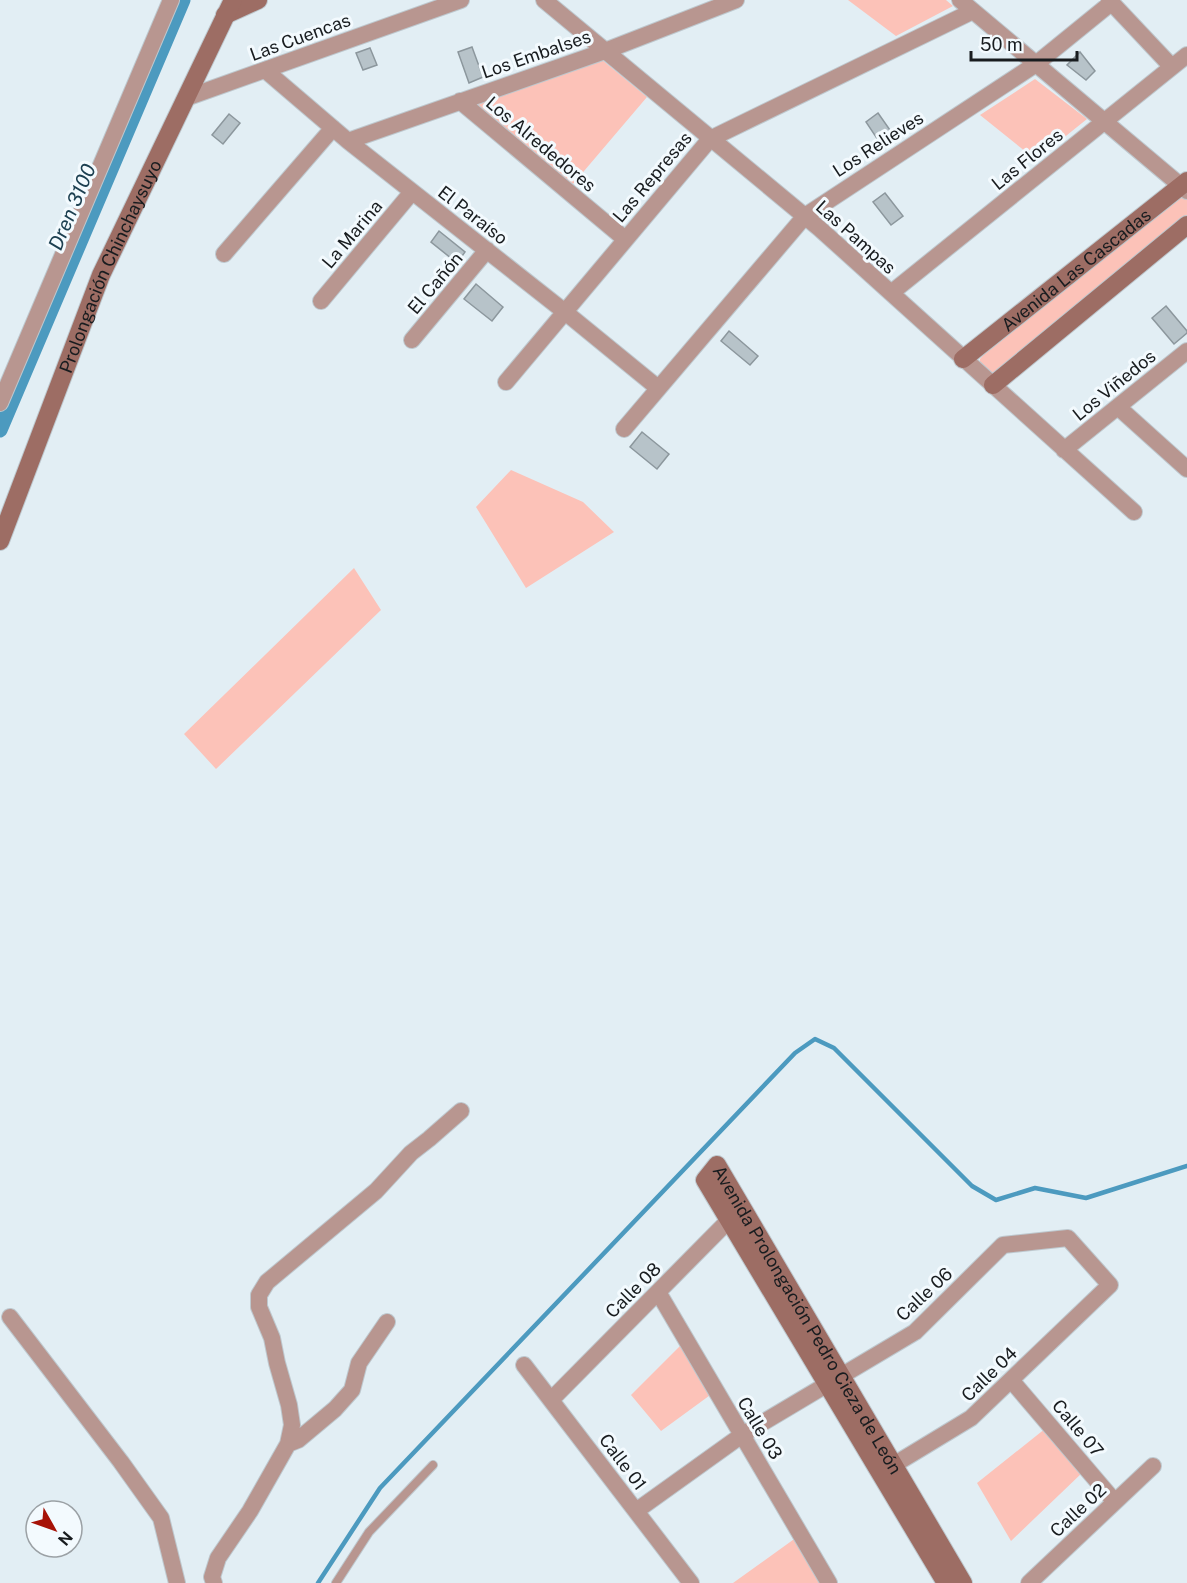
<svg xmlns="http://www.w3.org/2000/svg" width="1187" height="1583" viewBox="0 0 1187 1583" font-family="'Public Sans',sans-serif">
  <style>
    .green { fill: #fcc2b8 }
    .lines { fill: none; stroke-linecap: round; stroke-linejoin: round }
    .stream { stroke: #4c9abf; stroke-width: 4.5 }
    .canal { stroke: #4c9abf; stroke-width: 15 }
    .building { fill: #b7c3c9; stroke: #8c979d; stroke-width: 1.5 }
    .lane-casing { stroke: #bec8ce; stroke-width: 10 }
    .street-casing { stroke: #bec8ce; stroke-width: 18 }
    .secondary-casing { stroke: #bec8ce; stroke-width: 20 }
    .lane { stroke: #b89690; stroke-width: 8 }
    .street { stroke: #b89690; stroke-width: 16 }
    .secondary { stroke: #9d6d64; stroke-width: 18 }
    .labels { text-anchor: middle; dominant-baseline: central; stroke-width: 6; stroke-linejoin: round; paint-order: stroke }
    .street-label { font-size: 18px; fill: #181c1f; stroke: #f3fafe }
    .water-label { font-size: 20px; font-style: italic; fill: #1d4051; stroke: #f3fafe }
  </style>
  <rect width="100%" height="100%" fill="#e2eef4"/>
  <path class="green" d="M848,0H946L953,6L896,36Z
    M601,59L647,97L573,184L478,108L477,100Z
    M1035,79L1087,119L1036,160L980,115Z
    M1180,196L1187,199V216L1000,369L991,373L980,365V359L985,353Z
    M511,470L583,502L614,532L526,588L476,507Z
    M354,568L381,610L216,769L184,734Z
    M683,1343L713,1393L661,1431L631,1395Z
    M1046,1428L1083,1472L1011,1541L977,1483Z
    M797,1537L824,1583H733Z"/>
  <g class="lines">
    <path class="stream" d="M318,1583L380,1488L795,1053L815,1039L834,1048L972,1186L996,1200L1035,1188L1086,1198L1187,1166"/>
    <path class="canal" d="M0,430L183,0"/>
  </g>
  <path class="building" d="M472,47L483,77L469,83L458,52Z
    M370,48L377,65L363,70L356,53Z
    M1080,52L1095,71L1086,80L1067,65Z
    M878,113L897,140L884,149L866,122Z
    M229,114L240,123L223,144L212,135Z
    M885,193L903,216L891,225L873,202Z
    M439,231L465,252L457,263L431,242Z
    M476,284L503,307L492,321L464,299Z
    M1166,306L1187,331V333L1174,344L1152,318Z
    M729,331L758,356L750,365L721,341Z
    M642,432L669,454L657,469L630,447Z"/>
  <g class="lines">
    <g class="lane-casing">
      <path id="lane" d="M336,1583L369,1532L433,1465"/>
    </g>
    <g class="street-casing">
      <path id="street" d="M544,0L819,228L1134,512
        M960,0L1187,191
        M1109,0L1172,67
        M265,70L348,141L565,312L658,388
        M186,98L461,0
        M460,101L625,239
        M348,141L605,51L736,0
        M224,254L333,128
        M891,293L1187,55
        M321,301L412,192
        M412,340L487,250
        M506,382L710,139L973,11
        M0,403L171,0
        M1118,407L1187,469
        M624,429L805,216L1036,64L1111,3
        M1064,450L1187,351
        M658,1292L829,1583
        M10,1317L121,1462L161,1518L177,1583
        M524,1365L691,1583
        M1011,1380L1115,1502
        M551,1400L737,1212
        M288,1444L298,1440L335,1409L352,1390L359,1363L387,1322
        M636,1511L742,1435L915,1332L1003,1245L1068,1238L1110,1285L971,1418L882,1472
        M214,1583L212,1577L218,1558L250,1511L288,1444L292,1425L289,1405L277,1363L272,1338L259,1307V1295L267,1282L376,1191L411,1153L429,1139L461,1111
        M1029,1583L1153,1466"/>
    </g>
    <g class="secondary-casing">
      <g id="secondary">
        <path d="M225,15L258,0"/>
        <path id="s1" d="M963,359L1187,181"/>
        <path d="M993,385L1187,225"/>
        <path id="s2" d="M0,541L101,275L233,0"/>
        <path id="s3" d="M946,1583L705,1180L717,1165L963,1583"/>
      </g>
    </g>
    <use href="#lane" class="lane"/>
    <use href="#street" class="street"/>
    <use href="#secondary" class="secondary"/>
  </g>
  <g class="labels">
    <g class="street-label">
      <text transform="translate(300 37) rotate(-20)">Las Cuencas</text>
      <text transform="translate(536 54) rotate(-19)">Los Embalses</text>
      <text transform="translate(541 144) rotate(40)">Los Alrededores</text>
      <text transform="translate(878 144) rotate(-33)">Los Relieves</text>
      <text transform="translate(1027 159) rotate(-39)">Las Flores</text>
      <text transform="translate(652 177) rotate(-50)">Las Represas</text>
      <text transform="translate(473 215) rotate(38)">El Paraíso</text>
      <text transform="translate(352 234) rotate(-50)">La Marina</text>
      <text transform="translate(856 237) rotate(42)">Las Pampas</text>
      <text stroke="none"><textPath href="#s2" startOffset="296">Prolongación Chinchaysuyo</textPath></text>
      <text stroke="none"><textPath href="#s1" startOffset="144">Avenida Las Cascadas</textPath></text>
      <text transform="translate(435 283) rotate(-50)">El Cañón</text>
      <text transform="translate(1114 385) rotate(-39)">Los Viñedos</text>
      <text transform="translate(633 1290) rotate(-45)">Calle 08</text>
      <text transform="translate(924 1294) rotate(-43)">Calle 06</text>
      <text stroke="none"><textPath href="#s3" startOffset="668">Avenida Prolongación Pedro Cieza de León</textPath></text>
      <text transform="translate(989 1374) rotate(-44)">Calle 04</text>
      <text transform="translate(760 1428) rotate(59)">Calle 03</text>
      <text transform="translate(1078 1428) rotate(50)">Calle 07</text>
      <text transform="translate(623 1462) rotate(53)">Calle 01</text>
      <text transform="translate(1078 1510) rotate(-43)">Calle 02</text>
    </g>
    <g class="water-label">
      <text transform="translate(72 207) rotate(-67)">Dren 3100</text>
    </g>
  </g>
  <g transform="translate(54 1529) rotate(130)"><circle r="28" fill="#f3fafe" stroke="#9ba1a5" stroke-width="1.5"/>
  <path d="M0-4.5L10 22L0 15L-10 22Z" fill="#a61207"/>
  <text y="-9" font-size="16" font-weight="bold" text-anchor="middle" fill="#181c1f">N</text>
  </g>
  <path d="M971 51v9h106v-9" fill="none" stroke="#181c1f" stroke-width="3"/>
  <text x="980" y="51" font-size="18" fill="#181c1f" stroke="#f3fafe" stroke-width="4.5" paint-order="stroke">50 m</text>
</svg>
